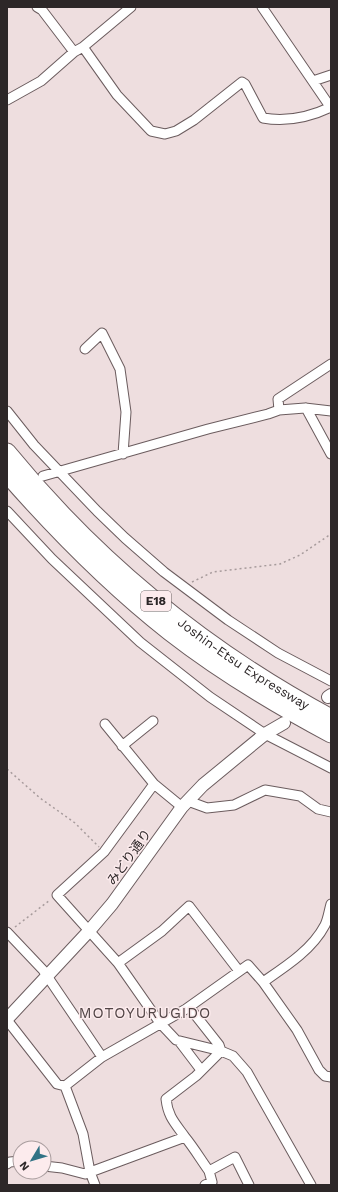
<svg xmlns="http://www.w3.org/2000/svg" width="338" height="1192" viewBox="0 0 338 1192" font-family="'Work Sans','Noto Sans JP',sans-serif">
  <style>
    .lines { fill: none; stroke-linecap: round; stroke-linejoin: round }
    .minor-casing { stroke: #6b5c5e; stroke-width: 11 }
    .tertiary-casing { stroke: #6b5c5e; stroke-width: 14 }
    .motorway-casing { stroke: #6b5c5e; stroke-width: 19 }
    .path { stroke: #a79b9c; stroke-width: 1.5; stroke-dasharray: 2 3; stroke-linecap: butt }
    .minor { stroke: #fff; stroke-width: 9 }
    .tertiary { stroke: #fff; stroke-width: 12 }
    .motorway { stroke: #fff; stroke-width: 17 }
    .labels { text-anchor: middle; dominant-baseline: central; stroke-width: 3; stroke-linejoin: round; paint-order: stroke }
    .shield { fill: #fcebed; stroke: #6b6263; stroke-width: 1 }
    .shield-label { font-size: 12px; font-weight: bold; fill: #2d2728 }
    .street-label { font-size: 13px; fill: #2d2728; stroke: #fcebed }
    .quarter-label { font-size: 15px; letter-spacing: 1px; fill: #524546; stroke: #fcebed }
  </style>
  <rect width="100%" height="100%" fill="#eededf"/>
  <g class="lines">
    <g class="minor-casing">
      <path id="minor" d="M37,7L42,10L74,52
        M262,7L331,108
        M83,47L117,95L151,131L165,134L176,131L194,120L242,82L245,84L263,118C286,122 310,117 331,107
        M313,81L331,75
        M7,100L41,81L74,52L83,47L131,7
        M85,349L102,333L120,369L126,412L123,454
        M306,408L331,454
        M279,410L278,399L331,364
        M7,411L34,445L97,511L125,538L164,572L228,620L278,653L331,681
        M43,476L208,429L268,414L279,410L305,408L331,411
        M7,511L52,559L140,642L210,697L265,734L331,768
        M105,724L154,784
        M122,746L153,721
        M188,801L207,808L234,805L265,790L300,796L318,809L331,812
        M182,807L154,784L104,852L57,895L118,963L160,1023L176,1040L221,1051L233,1056L247,1072L311,1185
        M7,932L43,970L102,1057
        M118,963L162,931L189,906L239,971
        M263,982C285,967 312,950 325,925C328,919 329,911 331,904
        M189,1007L219,1045L221,1051L196,1076L166,1099C168,1117 175,1123 185,1137C194,1148 201,1160 209,1171L235,1157L249,1185
        M7,1020L57,1084L65,1086
        M179,1041L201,1070
        M7,1164L10,1162L20,1161
        M44,1166L62,1168L85,1174L185,1137
        M95,1185L90,1172L83,1134L65,1086L102,1057L186,1009L248,965L263,982L297,1030L319,1070L325,1076L331,1077
        M205,1185L212,1182L209,1171"/>
    </g>
    <g class="tertiary-casing">
      <path id="tertiary" d="M328,697L331,695
        M7,1019L89,931L112,904L182,807L203,785L265,734L284,723"/>
    </g>
    <g class="motorway-casing">
      <g id="motorway">
        <path id="s1" d="M7,452C97,562 206,651 331,718"/>
        <path d="M7,474C57,531 110,585 170,632C220,671 275,704 331,734"/>
      </g>
    </g>
    <path class="path" d="M192,582L213,572L280,564L300,555L331,534
      M7,769L40,798L75,823L99,847
      M15,927L50,900"/>
    <use href="#minor" class="minor"/>
    <use href="#tertiary" class="tertiary"/>
    <use href="#motorway" class="motorway"/>
  </g>
  <g class="labels">
    <rect class="shield" x="141" y="591" width="30" height="20" rx="3"/>
    <g class="shield-label">
      <text x="156" y="601">E18</text>
    </g>
    <g class="street-label">
      <text stroke="none"><textPath href="#s1" startOffset="319">Joshin-Etsu Expressway</textPath></text>
      <text transform="translate(129 857) rotate(-54)">みどり通り</text>
    </g>
    <g class="quarter-label">
      <text x="145" y="1013">MOTOYURUGIDO</text>
    </g>
  </g>
  <rect width="338" height="1192" fill="none" stroke="#2d2728" stroke-width="16"/>
  <g transform="translate(32 1160) rotate(232)"><circle r="19" fill="#fcebed" stroke="#a99d9e"/>
  <path d="M0-3L7 15L0 10L-7 15Z" fill="#317285"/>
  <text y="-6" font-size="11" font-weight="bold" text-anchor="middle" fill="#2d2728">N</text>
  </g>
</svg>
